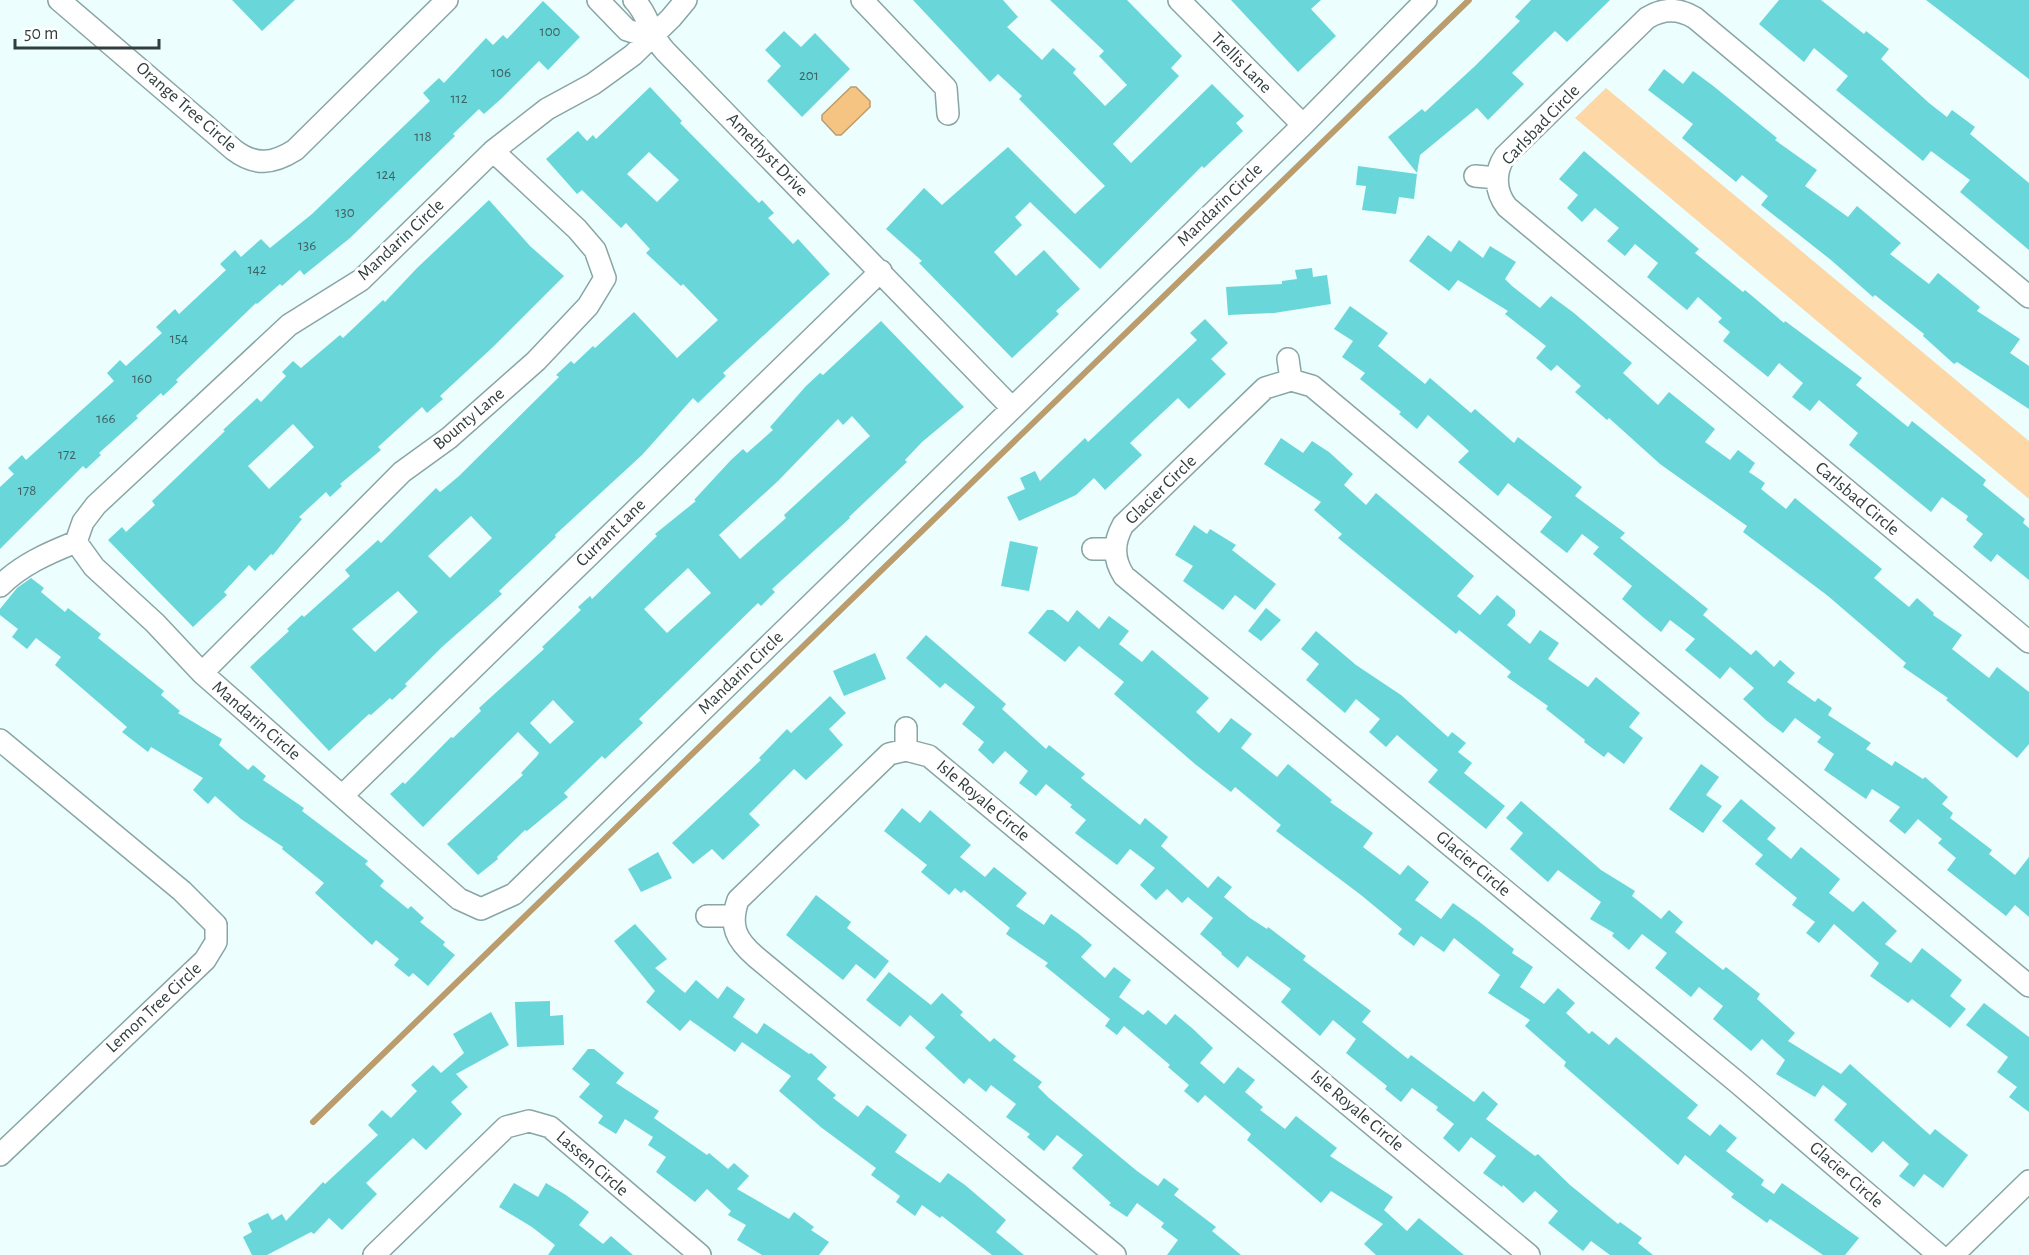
<svg xmlns="http://www.w3.org/2000/svg" width="2029" height="1255" viewBox="0 0 2029 1255" font-family="'Alegreya Sans',sans-serif">
  <style>
    .green { fill: #fed7a7 }
    .water { fill: #f6c482; stroke: #bb9c6d; stroke-width: 1.5 }
    .lines { fill: none; stroke-linecap: round; stroke-linejoin: round }
    .stream { stroke: #bb9c6d; stroke-width: 6 }
    .building { fill: #69d6d9; fill-rule: evenodd }
    .street-casing { stroke: #89a5a5; stroke-width: 24 }
    .street { stroke: #fff; stroke-width: 21 }
    .labels { text-anchor: middle; dominant-baseline: central; stroke-width: 6; stroke-linejoin: round; paint-order: stroke }
    .number-label { font-size: 15px; fill: #406364 }
    .street-label { font-size: 18px; fill: #323d3d; stroke: #fff }
  </style>
  <rect width="100%" height="100%" fill="#ecfefe"/>
  <path class="green" d="M1606,88L2029,441V499L1575,118Z"/>
  <path class="water" d="M851,87H856L870,101V107L841,135H836L822,120V115Z"/>
  <g class="lines">
    <path class="stream" d="M313,1122L1469,0"/>
  </g>
  <path class="building" d="M232,0H295L262,31Z
    M913,0H1003L1018,17L1007,27L1042,60L1053,48L1076,69L1073,73L1105,106L1127,85L1099,56L1104,51L1050,0H1127L1182,56L1171,68L1179,76L1113,144L1131,163L1212,84L1244,116L1236,123L1243,131L1204,168L1202,166L1100,269L1030,202L1015,217L1022,225L994,252L1016,276L1044,250L1080,289L1056,311L1059,314L1012,358L919,263L922,261L886,229L924,188L942,205L1008,147L1075,214L1105,186L1019,99L1022,96L998,74L990,82Z
    M1231,0H1321L1311,9L1336,36L1298,72Z
    M1531,0H1610L1567,42L1555,31L1512,73L1524,84L1488,120L1477,108L1420,155L1417,173L1388,137L1422,109L1425,112L1475,66L1520,21L1515,17Z
    M1779,0H1821L1864,34L1866,31L1889,49L1881,59L1929,103L1947,117L1952,110L1975,127L1970,134L2029,183V250L1960,192L1970,180L1931,151L1923,161L1836,90L1848,76L1837,67L1814,48L1804,62L1759,24Z
    M1926,0H2029V79Z
    M543,1L580,37L548,70L539,61L502,98L484,114L479,109L453,134L455,136L350,238L304,275L300,270L282,286L280,284L257,304L256,303L176,380L178,382L163,396L161,393L136,416L138,418L99,453L101,455L86,469L83,466L0,549V487L14,474L8,468L22,455L26,460L114,381L107,373L120,360L126,366L162,333L156,327L175,309L179,314L226,270L220,264L235,250L241,257L261,239L270,248L312,214L430,101L423,93L439,78L444,83L486,38L493,45L503,35L507,39Z
    M784,31L801,47L815,33L850,69L802,117L767,81L781,66L765,50Z
    M1664,69L1683,84L1693,71L1712,85L1777,138L1775,140L1817,170L1805,186L1848,217L1857,206L1901,243L1890,254L1929,284L1938,273L1980,307L1977,311L2020,339L2010,353L2029,366V409L1957,362L1954,364L1923,336L1924,334L1875,295L1873,297L1831,260L1761,205L1768,196L1742,175L1736,182L1682,138L1693,124L1648,90Z
    M650,87L682,121L680,123L759,203L762,200L774,213L768,218L793,244L798,239L830,274L723,373L726,376L698,403L693,398L642,455L555,535L556,537L499,591L502,594L442,647L405,684L407,686L392,700L390,698L371,715L369,714L329,751L250,667L289,631L287,629L302,615L304,617L350,576L345,570L378,540L381,543L436,488L440,492L459,476L559,377L556,375L571,361L574,364L593,346L595,348L634,312L677,358L718,320L683,284L681,286L646,253L650,249L626,223L621,228L582,190L577,194L546,159L578,131L587,141L593,135L596,139ZM649,152L679,180L657,202L627,174ZM471,516L492,538L450,578L428,556ZM398,591L418,612L375,652L352,629Z
    M1584,151L1699,249L1695,253L1743,292L1745,290L1784,323L1785,321L1862,378L1856,385L1908,427L1912,421L1986,480L1983,485L2025,519L2023,523L2029,528V580L1997,554L1991,562L1973,547L1983,534L1966,520L1968,516L1942,497L1931,512L1849,445L1858,433L1819,400L1810,411L1792,397L1803,383L1779,363L1768,377L1723,341L1730,332L1718,322L1722,318L1698,297L1687,310L1647,277L1658,263L1635,244L1625,256L1607,241L1619,228L1595,208L1582,222L1567,208L1578,195L1559,179Z
    M1358,166L1417,174L1414,199L1399,197L1396,214L1362,210L1366,186L1356,185Z
    M489,200L530,246L564,276L494,346L440,396L443,399L427,413L422,407L378,447L381,450L340,484L342,486L330,497L326,492L299,517L302,519L273,555L271,554L255,571L249,565L224,592L227,595L193,627L108,540L122,527L126,532L155,505L152,501L225,431L223,430L257,398L261,402L286,376L282,372L293,361L301,368L340,335L343,338L383,300L385,302L417,268ZM293,424L314,447L269,489L248,466Z
    M1428,235L1451,252L1459,240L1483,258L1490,246L1516,262L1505,279L1512,286L1540,308L1551,296L1574,313L1632,363L1623,373L1658,405L1669,392L1715,429L1705,442L1730,460L1738,450L1755,463L1749,472L1765,483L1761,489L1786,509L1795,498L1882,569L1874,578L1909,607L1917,598L1934,613L1933,615L1962,635L1952,649L1989,678L1997,667L2029,692V744L2017,758L1946,700L1948,698L1903,667L1906,663L1828,596L1743,532L1747,526L1660,464L1609,418L1607,420L1575,392L1581,386L1557,365L1551,371L1536,358L1546,346L1505,314L1508,311L1458,280L1449,291L1409,261Z
    M1312,268L1313,277L1327,275L1331,304L1274,313L1228,315L1226,287L1282,284V281L1297,279L1295,270Z
    M1350,306L1388,333L1378,346L1425,384L1430,378L1471,413L1475,409L1514,443L1518,437L1582,487L1575,496L1625,533L1620,538L1708,609L1703,615L1751,655L1756,650L1774,667L1780,660L1795,673L1787,682L1815,702L1818,698L1832,708L1828,715L1871,743L1866,749L1892,766L1895,761L1923,779L1925,777L1948,797L1942,804L1953,813L1950,818L1992,850L1989,854L2015,875L2029,857V917L2015,905L2006,916L1947,870L1956,858L1938,843L1942,839L1918,819L1905,834L1889,821L1900,807L1872,789L1866,799L1824,770L1834,754L1817,742L1821,737L1795,718L1783,733L1767,721L1743,699L1754,688L1730,667L1720,679L1685,650L1695,639L1670,620L1661,632L1644,618L1622,599L1632,586L1593,554L1599,547L1582,534L1567,553L1540,532L1552,517L1508,483L1498,496L1458,462L1469,451L1450,434L1428,415L1417,429L1399,414L1401,412L1360,379L1365,373L1342,357L1353,341L1334,329Z
    M1205,319L1228,343L1211,359L1226,374L1189,409L1178,398L1130,443L1142,455L1105,490L1094,478L1076,495L1019,521L1007,497L1025,489L1020,478L1035,471L1040,481L1085,438L1088,442L1197,340L1190,333Z
    M881,321L964,407L922,442L905,460L907,462L849,517L850,518L772,589L775,592L761,606L758,603L639,719L643,723L605,759L602,756L564,793L568,797L527,831L525,830L497,857L498,859L478,875L447,844L523,775L521,773L537,756L539,753L518,732L423,827L390,794L403,782L405,784L451,737L453,738L481,711L479,708L544,649L542,647L581,610L578,607L590,596L592,599L657,536L655,534L696,501L694,500L731,460L743,449L747,453L773,430L770,427L806,386L820,373L823,375ZM852,416L870,436L784,515L786,518L740,559L719,535L778,481L838,419L843,425ZM688,568L711,593L667,633L644,609ZM553,700L574,722L550,744L530,723Z
    M1281,438L1303,453L1312,441L1329,452L1353,474L1344,485L1366,505L1376,493L1474,576L1457,596L1480,615L1497,595L1515,610V616L1507,625L1530,644L1540,630L1559,643L1548,659L1588,687L1596,677L1640,713L1629,727L1643,738L1624,764L1608,752L1604,757L1584,742L1585,740L1546,709L1548,706L1507,677L1511,672L1459,630L1456,634L1338,538L1342,534L1314,510L1321,502L1264,464Z
    M1194,525L1207,534L1210,529L1236,545L1232,550L1276,584L1255,610L1235,595L1223,610L1183,581L1193,566L1175,555Z
    M1010,541L1038,547L1029,591L1001,586Z
    M31,578L44,588L41,592L65,612L68,608L101,634L98,638L164,691L161,695L180,711L178,713L222,739L219,745L248,770L253,765L266,776L263,780L304,808L302,811L368,861L365,864L384,881L380,886L408,909L411,906L424,918L420,922L445,942L443,945L455,955L428,986L413,973L409,977L394,965L399,959L376,940L372,945L315,893L324,883L282,849L283,847L241,819L215,796L208,804L193,790L203,778L151,747L148,752L122,732L127,727L55,665L61,657L36,638L27,649L12,637L18,629L0,615V609L17,588Z
    M1266,608L1281,620L1261,641L1248,631Z
    M1047,610H1053L1068,622L1077,610L1099,629L1109,616L1129,631L1119,644L1142,662L1152,650L1209,698L1196,712L1219,733L1231,718L1252,734L1241,748L1277,777L1288,764L1332,800L1330,802L1373,833L1363,847L1400,875L1408,865L1429,882L1415,900L1441,919L1453,903L1477,920L1514,949L1512,953L1533,967L1520,987L1544,1004L1558,988L1575,1003L1566,1013L1589,1034L1592,1031L1609,1045L1616,1037L1698,1105L1687,1118L1710,1136L1720,1124L1737,1138L1726,1151L1764,1180L1761,1185L1774,1194L1782,1183L1859,1238L1845,1255H1823L1770,1219L1767,1223L1731,1197L1734,1194L1685,1155L1678,1165L1564,1066L1566,1062L1525,1026L1530,1020L1488,993L1500,975L1454,938L1444,952L1421,936L1414,946L1398,934L1402,929L1361,895L1276,831L1281,825L1235,787L1231,792L1195,764L1114,694L1124,682L1079,646L1065,662L1028,633Z
    M1316,631L1356,665L1401,695L1448,737L1452,732L1466,743L1458,752L1472,763L1464,773L1505,806L1486,829L1428,782L1438,770L1397,735L1386,747L1369,732L1380,719L1356,699L1345,713L1306,680L1319,664L1301,649Z
    M926,635L1006,704L1002,709L1046,749L1049,745L1085,774L1081,778L1140,825L1145,818L1168,837L1161,846L1208,888L1218,876L1232,887L1224,897L1250,918L1267,929L1268,927L1306,956L1303,960L1371,1011L1362,1022L1408,1059L1411,1055L1474,1102L1483,1091L1498,1104L1486,1119L1535,1156L1538,1154L1570,1185L1618,1224L1620,1222L1642,1238L1638,1243L1653,1255H1610L1591,1241L1583,1251L1548,1223L1558,1211L1535,1191L1523,1203L1503,1185L1502,1187L1483,1173L1496,1156L1471,1137L1459,1152L1443,1138L1454,1124L1436,1110L1438,1107L1412,1088L1401,1102L1385,1089L1387,1086L1346,1053L1356,1039L1333,1020L1320,1036L1281,1002L1291,989L1247,956L1238,968L1221,954L1222,953L1200,934L1213,918L1188,897L1182,903L1167,889L1156,900L1140,885L1155,868L1130,849L1117,865L1075,833L1086,820L1070,807L1072,805L1046,784L1036,796L1019,783L1028,771L1005,751L993,764L978,750L984,742L962,724L975,707L945,683L940,688L906,658Z
    M875,653L886,679L844,696L833,671Z
    M830,696L846,713L829,729L843,745L806,780L794,769L749,814L760,825L723,860L712,849L693,864L672,843L761,760L759,758L787,729L791,733Z
    M1701,764L1719,777L1706,795L1722,806L1703,833L1669,809Z
    M1741,799L1776,828L1767,839L1791,859L1801,847L1840,879L1829,893L1853,912L1863,901L1897,931L1885,944L1911,963L1922,948L1962,980L1950,996L1966,1009L1950,1028L1912,999L1908,1003L1870,976L1879,963L1834,924L1819,943L1806,933L1815,922L1792,905L1797,898L1755,864L1763,855L1722,821Z
    M1521,801L1601,870L1635,891L1632,896L1661,919L1669,910L1683,922L1675,932L1723,970L1726,967L1760,994L1757,999L1795,1033L1788,1041L1841,1074L1850,1064L1930,1135L1935,1129L1968,1155L1943,1188L1924,1174L1914,1187L1899,1176L1909,1164L1883,1141L1872,1153L1834,1120L1847,1104L1823,1085L1815,1097L1776,1074L1785,1060L1762,1039L1751,1051L1713,1019L1723,1006L1699,987L1691,997L1655,968L1667,953L1642,934L1629,950L1612,936L1614,933L1590,919L1601,902L1558,870L1548,882L1510,849L1523,833L1506,818Z
    M902,808L920,823L930,810L971,845L960,857L985,877L994,867L1027,893L1016,906L1044,925L1051,914L1079,934L1092,945L1081,957L1105,978L1114,967L1131,980L1119,997L1143,1015L1148,1010L1166,1025L1175,1014L1192,1028L1213,1048L1200,1063L1224,1084L1238,1067L1255,1080L1245,1092L1263,1107L1260,1110L1285,1129L1296,1116L1337,1148L1330,1156L1393,1197L1384,1210L1407,1231L1419,1218L1464,1255H1376L1364,1244L1383,1224L1331,1191L1321,1203L1247,1140L1251,1134L1205,1095L1198,1103L1184,1091L1189,1085L1168,1067L1170,1065L1124,1026L1117,1035L1105,1026L1110,1019L1045,966L1048,963L1006,934L1010,928L964,890L961,893L955,888L949,895L921,872L927,865L884,831Z
    M658,852L672,878L641,892L628,869Z
    M816,895L851,922L847,928L889,961L875,979L856,964L843,980L786,935Z
    M635,924L667,959L655,968L685,993L696,980L718,999L727,986L745,999L733,1017L757,1034L764,1023L809,1054L811,1053L827,1067L817,1079L836,1095L833,1098L858,1117L867,1105L907,1135L895,1152L940,1183L948,1173L965,1185L1006,1220L996,1232L1024,1255H992L942,1216L940,1218L922,1205L915,1216L896,1202L900,1196L871,1175L876,1168L822,1128L779,1091L791,1076L742,1042L735,1052L690,1020L680,1031L646,1002L655,991L614,941Z
    M889,972L931,1005L942,993L963,1012L960,1015L990,1042L994,1038L1016,1056L1013,1060L1042,1082L1038,1087L1049,1098L1137,1171L1158,1186L1164,1178L1179,1189L1174,1195L1216,1227L1212,1231L1241,1255H1167L1178,1240L1161,1227L1164,1223L1137,1203L1127,1217L1109,1205L1111,1203L1072,1168L1083,1155L1057,1135L1044,1151L1027,1137L1030,1134L1006,1117L1016,1104L991,1085L986,1092L969,1078L964,1084L925,1048L935,1037L910,1015L900,1027L866,1000Z
    M550,1001V1016L563,1015L564,1045L517,1047L515,1002Z
    M1984,1003L2029,1037V1112L2009,1097L2017,1087L1997,1072L2008,1057L1966,1025Z
    M491,1012L509,1045L456,1074L468,1087L451,1102L462,1114L426,1150L413,1138L366,1183L377,1194L342,1230L329,1218L314,1234L311,1232L267,1255H252L243,1237L252,1232L248,1223L268,1213L272,1220L282,1214L286,1221L323,1182L325,1184L378,1135L368,1125L382,1110L391,1118L417,1091L411,1085L433,1065L441,1073L464,1053L453,1034Z
    M588,1049H594L624,1073L616,1083L659,1111L654,1118L707,1155L709,1153L728,1169L734,1163L749,1176L737,1189L789,1219L794,1212L814,1227L811,1230L829,1242L819,1255H762L737,1240L746,1225L728,1215L731,1211L707,1189L695,1202L656,1172L666,1157L648,1145L653,1137L625,1119L616,1134L598,1123L603,1116L579,1097L590,1084L572,1069Z
    M514,1183L538,1197L546,1183L566,1195L589,1212L579,1225L603,1244L611,1236L633,1255H548L555,1245L532,1227L499,1207Z"/>
  <g class="lines">
    <g class="street-casing">
      <path id="street" d="M59,0L234,150C255,166 273,164 295,150L447,0
        M598,0L627,30L653,38
        M634,0C649,15 650,35 665,51L1012,408
        M686,0L671,18L633,55L593,84L547,109L493,151L361,280L289,325L96,505L83,522L76,542L94,567L155,623L202,673L459,899L481,909L514,894L1303,125L1426,0
        M862,0L946,88L948,114
        M1179,0L1303,125
        M1475,176L1497,178
        M2029,297L1695,18C1679,8 1663,8 1647,18L1505,156C1494,172 1495,192 1507,207L2029,642
        M1288,359L1291,380
        M1093,549H1115
        M0,586C21,565 48,553 76,542
        M202,673L402,472L449,438L536,361L588,306L605,278L595,250L577,229L493,151
        M906,728V750
        M0,740L182,891L216,925V942L205,960L0,1155
        M342,796L881,271
        M707,916H733
        M374,1255L506,1127L529,1121L550,1127L700,1255
        M1115,1255L756,957C736,940 729,926 738,900L889,754L906,750L929,756L1529,1255
        M1939,1255L1738,1083L1124,576C1113,559 1113,543 1123,525L1265,388L1291,380L1312,386L2029,986
        M1953,1255L2029,1181"/>
    </g>
    <use href="#street" class="street"/>
  </g>
  <g class="labels">
    <g class="number-label">
      <text x="550" y="31">100</text>
      <text x="501" y="72">106</text>
      <text x="809" y="75">201</text>
      <text x="459" y="98">112</text>
      <text x="423" y="136">118</text>
      <text x="386" y="174">124</text>
      <text x="345" y="212">130</text>
      <text x="307" y="245">136</text>
      <text x="257" y="269">142</text>
      <text x="179" y="338">154</text>
      <text x="142" y="378">160</text>
      <text x="106" y="418">166</text>
      <text x="67" y="454">172</text>
      <text x="27" y="490">178</text>
    </g>
    <g class="street-label">
      <text transform="translate(1241 63) rotate(45)">Trellis Lane</text>
      <text transform="translate(186 107) rotate(41)">Orange Tree Circle</text>
      <text transform="translate(1541 125) rotate(-46)">Carlsbad Circle</text>
      <text transform="translate(767 155) rotate(46)">Amethyst Drive</text>
      <text transform="translate(1220 205) rotate(-44)">Mandarin Circle</text>
      <text transform="translate(401 240) rotate(-43)">Mandarin Circle</text>
      <text transform="translate(469 419) rotate(-40)">Bounty Lane</text>
      <text transform="translate(1161 490) rotate(-44)">Glacier Circle</text>
      <text transform="translate(1857 499) rotate(40)">Carlsbad Circle</text>
      <text transform="translate(611 533) rotate(-44)">Currant Lane</text>
      <text transform="translate(741 673) rotate(-44)">Mandarin Circle</text>
      <text transform="translate(256 721) rotate(41)">Mandarin Circle</text>
      <text transform="translate(983 801) rotate(40)">Isle Royale Circle</text>
      <text transform="translate(1473 864) rotate(40)">Glacier Circle</text>
      <text transform="translate(154 1008) rotate(-43)">Lemon Tree Circle</text>
      <text transform="translate(1357 1111) rotate(40)">Isle Royale Circle</text>
      <text transform="translate(592 1164) rotate(41)">Lassen Circle</text>
      <text transform="translate(1846 1175) rotate(41)">Glacier Circle</text>
    </g>
  </g>
  <path d="M15 39v9h144v-9" fill="none" stroke="#323d3d" stroke-width="3"/>
  <text x="24" y="39" font-size="18" fill="#323d3d" stroke="#ffffff" stroke-width="4.5" paint-order="stroke">50 m</text>
</svg>
